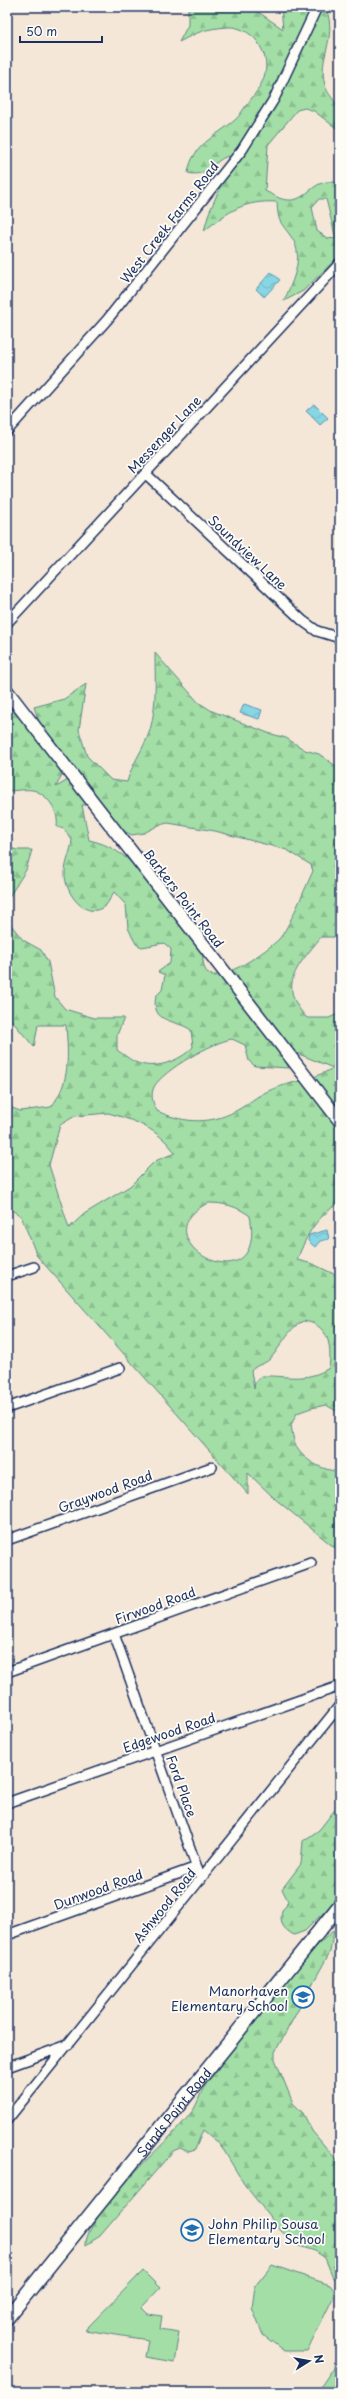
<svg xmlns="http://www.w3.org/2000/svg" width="347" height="2399" viewBox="0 0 347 2399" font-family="'Playpen Sans',sans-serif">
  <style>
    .green { fill: #a2dea5; stroke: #5e8682 }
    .forest { fill: url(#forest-firs); stroke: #5e8682; fill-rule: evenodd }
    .water { fill: url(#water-waves); stroke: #5c93ae }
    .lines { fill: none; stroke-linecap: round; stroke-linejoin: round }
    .minor-casing { stroke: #1b2f5e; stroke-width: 12 }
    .tertiary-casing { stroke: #1b2f5e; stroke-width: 15 }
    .secondary-casing { stroke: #1b2f5e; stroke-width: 16 }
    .minor { stroke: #fdfcf7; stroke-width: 9 }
    .tertiary { stroke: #fdfcf7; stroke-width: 12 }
    .secondary { stroke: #fdfcf7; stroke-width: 13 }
    .labels { text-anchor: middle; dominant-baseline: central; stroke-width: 3.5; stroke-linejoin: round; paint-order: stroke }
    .street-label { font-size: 13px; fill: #1b2f5e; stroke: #fdfcf7 }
    .poi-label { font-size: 13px; fill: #1b2f5e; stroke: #fdfcf7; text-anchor: end }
  </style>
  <defs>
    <pattern id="forest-firs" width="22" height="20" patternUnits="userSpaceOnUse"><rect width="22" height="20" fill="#a2dea5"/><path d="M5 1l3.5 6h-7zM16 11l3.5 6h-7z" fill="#8bbf90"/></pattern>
    <pattern id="water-waves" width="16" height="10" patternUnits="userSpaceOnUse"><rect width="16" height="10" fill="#87d6e3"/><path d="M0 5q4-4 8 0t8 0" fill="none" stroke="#74b8c5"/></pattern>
  </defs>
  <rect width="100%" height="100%" fill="#f4e7d8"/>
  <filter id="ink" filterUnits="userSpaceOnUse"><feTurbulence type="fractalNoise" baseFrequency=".025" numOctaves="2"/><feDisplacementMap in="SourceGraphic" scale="8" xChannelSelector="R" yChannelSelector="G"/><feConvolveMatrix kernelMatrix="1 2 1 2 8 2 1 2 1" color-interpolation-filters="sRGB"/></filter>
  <g filter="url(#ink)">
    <path class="green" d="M272,2265L330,2285L334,2290L333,2298L307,2351H284L263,2335L252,2308L255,2286Z
      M143,2271L160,2288L141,2308L147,2314L162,2316L160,2329L179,2332L174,2362L145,2357L148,2340L85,2330Z"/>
    <path class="forest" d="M188,7H251L283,29L281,7H336L326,8C338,40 317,57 325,85C327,94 336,101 339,109C342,115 340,125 340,131L314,111L305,108L297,110L268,145L265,191C272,194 280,200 288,200C309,202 313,174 340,184V255L303,291L284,301C292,282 305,258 292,238C281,222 278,224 277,202C244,200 229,211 204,231L209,213L222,183L228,156C213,161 207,178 188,173C192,145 215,137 235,120C240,116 243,109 248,103C264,83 274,66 257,41C251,33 238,26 228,27C204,29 200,31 179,42L188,25ZM319,199H326L336,239L327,238L317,231L312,207Z
      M155,653L198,702L212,711L268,733L286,738L305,750L319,754L340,769V940L333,937H321C298,966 276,985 307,1018H329L340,1013V1202C315,1219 308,1232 297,1260L313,1264L340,1277V1413L326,1405L311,1408L297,1413L291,1425C292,1431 293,1438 295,1444C301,1459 324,1472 340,1471V1552L274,1498L248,1473V1494L37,1256L21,1216L7,1207V1106L20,1111L51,1107C71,1082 68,1055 66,1025H38L34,1047L7,1015V847L17,850H32L26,870L7,900L8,921L23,940L41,950L48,962L55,997L65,1009L94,1018H124L117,1035V1050C123,1054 129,1059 135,1062C154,1071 180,1061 193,1047L191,1030C176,1019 150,1024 156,996L162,990L165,975L158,972L170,963L171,949L164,943L142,947L136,944L128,928L126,905L114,892C111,896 109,902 106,905C86,923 64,892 65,873C65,862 71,852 72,840L64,829L57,827C59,813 50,797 36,791C29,788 15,791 7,791V706L32,728L42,730L34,707L64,699L86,684L79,730L87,756L111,780L127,782C132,763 144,749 150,730C157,705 155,679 155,653ZM65,768L68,780L56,787ZM82,805H96L123,831L132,835L144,833L159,825L168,823L215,831L287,850L311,865L313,871C306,886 288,930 279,939C269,949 221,984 208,973C202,968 204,958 201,951C194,939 183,928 175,917C152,886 130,848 89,840ZM232,1039L245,1045L249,1061L255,1066L289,1068L277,1045L333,1068C310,1082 287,1081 264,1093C256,1097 249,1103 241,1108C213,1125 186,1124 157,1111C153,1104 150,1095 154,1087C163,1070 213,1042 232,1039ZM108,1113C134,1120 159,1129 175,1153L155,1161L130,1186L84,1214L69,1228L49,1165L60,1125L75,1116ZM208,1203C224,1203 237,1206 250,1216C268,1310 134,1240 208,1203ZM303,1321C329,1324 332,1346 329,1368C305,1383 287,1375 262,1376L255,1382L254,1389L251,1371C256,1364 264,1365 270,1359C282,1346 287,1329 303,1321Z
      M340,1803V1891L330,1906L305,1931L294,1935C283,1929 279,1923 282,1910L286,1906L288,1901L282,1889L301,1864L303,1841L319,1830Z
      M334,1930L330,1952L275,2052V2059L293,2103L303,2113L312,2131L340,2164V2286L332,2275L325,2258L315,2251L299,2246L281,2231L244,2184L220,2144L203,2130L195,2150L189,2152L180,2148L173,2151L100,2236L86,2245C84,2229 117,2193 128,2180C149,2155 175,2135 194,2109C198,2102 200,2094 204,2087C222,2061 242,2037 261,2012C284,1984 306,1954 334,1930Z
      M340,2334V2392H317L334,2367Z"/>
    <path class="water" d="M271,272L280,280L264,297L256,289Z
      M314,404L328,418L320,425L306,411Z
      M244,704L262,710L259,719L240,713Z
      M327,1230L329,1239L320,1241L315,1247L308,1241L309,1235Z"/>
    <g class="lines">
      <g class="minor-casing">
        <path id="minor" d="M7,431L107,320L242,150L274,99L317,7
          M146,474L303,621L317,631L340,638
          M7,623L340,263
          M7,1276L34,1267
          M7,1408L120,1368
          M7,1540L212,1467
          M114,1634L201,1879
          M7,1672L311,1563
          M7,1803L340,1686
          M7,1935L197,1867
          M7,2067L68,2045
          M7,2120L340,1705"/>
      </g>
      <g class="tertiary-casing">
        <path id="tertiary" d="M7,691L340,1121"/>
      </g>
      <g class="secondary-casing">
        <g id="secondary">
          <path id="s1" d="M7,2318L340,1905"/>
        </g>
      </g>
      <use href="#minor" class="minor"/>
      <use href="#tertiary" class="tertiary"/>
      <use href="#secondary" class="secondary"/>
    </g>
  </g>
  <defs>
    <g id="school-ring" transform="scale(1.15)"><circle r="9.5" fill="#fdfcf7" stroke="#1f6fb2" stroke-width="1.5"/><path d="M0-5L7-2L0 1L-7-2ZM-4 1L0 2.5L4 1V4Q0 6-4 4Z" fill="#1f6fb2"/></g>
  </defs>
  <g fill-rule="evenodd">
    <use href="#school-ring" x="303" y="1997"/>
    <use href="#school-ring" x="192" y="2230"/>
  </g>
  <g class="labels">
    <g class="street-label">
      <text transform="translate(169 222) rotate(-52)">West Creek Farms Road</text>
      <text transform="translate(164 434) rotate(-47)">Messenger Lane</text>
      <text transform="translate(248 552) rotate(43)">Soundview Lane</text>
      <text transform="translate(184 898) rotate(52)">Barkers Point Road</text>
      <text transform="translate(105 1491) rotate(-20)">Graywood Road</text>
      <text transform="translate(155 1605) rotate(-20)">Firwood Road</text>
      <text transform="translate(169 1732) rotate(-19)">Edgewood Road</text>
      <text transform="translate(182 1786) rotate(70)">Ford Place</text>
      <text transform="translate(98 1889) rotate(-20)">Dunwood Road</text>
      <text transform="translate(164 1905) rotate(-51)">Ashwood Road</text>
      <text stroke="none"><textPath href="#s1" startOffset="265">Sands Point Road</textPath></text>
    </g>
    <g class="poi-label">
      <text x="288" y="1990">Manorhaven<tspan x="288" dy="15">Elementary School</tspan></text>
      <text x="208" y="2223" text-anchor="start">John Philip Sousa<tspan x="208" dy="15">Elementary School</tspan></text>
    </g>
  </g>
  <rect width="347" height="2399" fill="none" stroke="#fdfcf7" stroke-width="24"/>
  <rect x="12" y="12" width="323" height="2375" fill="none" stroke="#1b2f5e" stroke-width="1.5" filter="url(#ink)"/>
  <g transform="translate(309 2361) rotate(79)" stroke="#fdfcf7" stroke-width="3" paint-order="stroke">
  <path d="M0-3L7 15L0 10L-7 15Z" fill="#1b2f5e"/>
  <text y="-6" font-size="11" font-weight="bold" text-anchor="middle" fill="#1b2f5e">N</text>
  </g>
  <path d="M20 36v6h82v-6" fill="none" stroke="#1b2f5e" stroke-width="2"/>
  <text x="26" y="36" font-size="12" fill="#1b2f5e" stroke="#fdfcf7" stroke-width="3" paint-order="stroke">50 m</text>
</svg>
